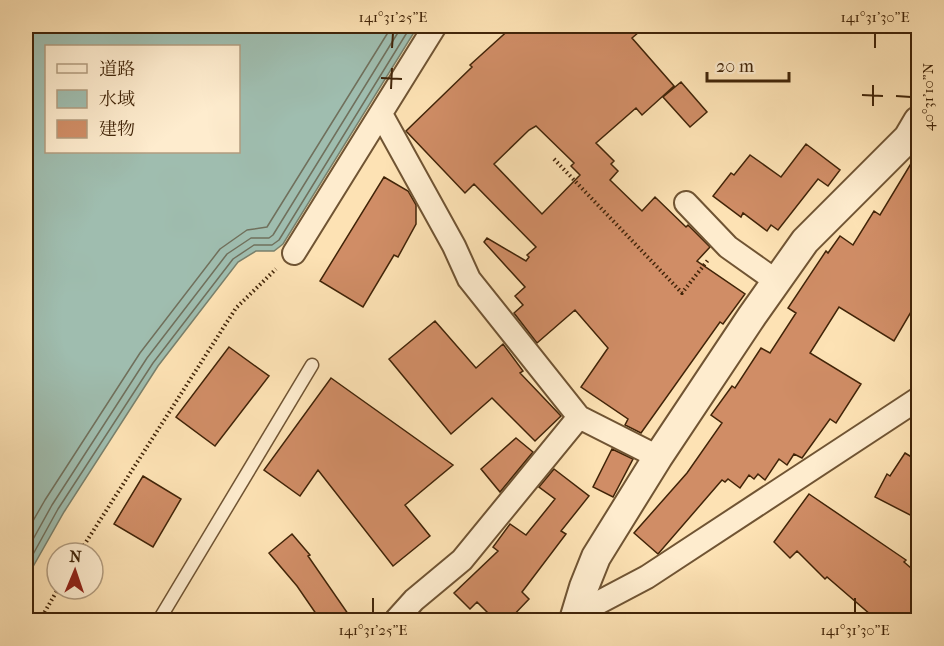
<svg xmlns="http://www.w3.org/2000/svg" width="944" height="646" viewBox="0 0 944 646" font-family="'IM FELL French Canon','Noto Serif JP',serif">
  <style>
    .water { fill: #9fbdaf; stroke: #79806c; stroke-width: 1.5; fill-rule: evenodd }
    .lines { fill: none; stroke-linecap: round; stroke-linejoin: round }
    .shore { stroke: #70705c; stroke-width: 1.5 }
    .building { fill: #d08d66; stroke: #412408; stroke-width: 1.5; fill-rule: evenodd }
    .service-casing { stroke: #705433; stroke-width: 15 }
    .minor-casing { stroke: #705433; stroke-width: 26 }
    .tertiary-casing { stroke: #705433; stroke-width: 32 }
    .path { stroke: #412408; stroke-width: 4; stroke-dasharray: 1.5 3; stroke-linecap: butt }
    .service { stroke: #feecce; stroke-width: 12 }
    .minor { stroke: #feecce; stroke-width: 22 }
    .tertiary { stroke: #feecce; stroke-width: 28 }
    .ticks { fill: none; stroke: #412408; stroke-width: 2 }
    .neatline { fill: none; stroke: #412408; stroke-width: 2 }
    .ticks-label { font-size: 15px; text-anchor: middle; fill: #412408 }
  </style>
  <rect width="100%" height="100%" fill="#fde2b4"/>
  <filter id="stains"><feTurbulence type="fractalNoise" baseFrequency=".00333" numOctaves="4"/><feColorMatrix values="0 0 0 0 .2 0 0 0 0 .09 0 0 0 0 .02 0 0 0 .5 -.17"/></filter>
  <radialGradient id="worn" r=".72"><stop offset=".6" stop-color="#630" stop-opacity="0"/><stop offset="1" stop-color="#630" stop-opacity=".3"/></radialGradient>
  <path class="water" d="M26,26H418L283,244L274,251H256L238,262L158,366L64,512L26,579ZM46,46H238V152H46Z"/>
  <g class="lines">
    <path class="shore" d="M26,533L45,500L140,353L220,249L247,230L267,227L392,26
      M26,552L52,505L147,358L227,254L251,238H269L273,235L402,26
      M26,567L58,509L153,363L233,259L254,245H272L279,240L411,26"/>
  </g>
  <path class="building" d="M513,26H646L632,38L674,86L642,115L636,108L596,143L614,161L611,164L618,171L610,180L642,211L655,197L686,227L688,225L710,247L697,261L745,294L723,324L720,322L641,433L625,425L628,419L581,387L608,348L575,310L537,343L514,313L523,305L515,296L525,287L484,242L487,238L526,261L529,257L527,255L536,247L474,184L465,193L406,131L472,67L470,65ZM536,126L574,163L571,166L580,175L542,214L494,164L529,130Z
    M681,82L707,112L690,127L663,97Z
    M806,144L840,170L828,186L818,179L778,230L771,225L767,231L743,213L741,217L713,196L731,173L734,175L750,155L781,177Z
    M918,152V300L894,341L839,307L810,353L861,384L836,423L830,419L802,458L794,454L787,465L779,459L765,480L758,474L754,479L749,475L740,488L728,479L725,482L722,480L658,554L634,533L687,473L722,423L711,415L732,386L735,388L761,348L770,353L796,313L788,308L826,251L828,253L840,236L853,245L874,211L880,215Z
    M384,177L408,191L416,205V224L398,257L394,255L363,307L320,281Z
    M435,321L476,368L503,344L523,371L520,373L561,416L535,441L492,398L451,434L389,359Z
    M229,347L269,376L215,446L176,417Z
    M331,378L453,465L405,505L430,536L393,566L318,470L300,496L264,470Z
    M516,438L533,452L500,492L481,469Z
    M612,449L633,459L613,497L593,487Z
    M905,453L918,461V519L875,497L887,474L890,476Z
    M554,469L589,496L561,531L566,534L522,592L529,599L508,621H496L477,602L470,609L454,593L498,551L493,547L510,524L526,535L555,499L539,487Z
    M143,476L181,499L153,547L114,524Z
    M809,494L906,560L904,562L918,574V621H878L827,577L825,579L797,551L790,558L774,542Z
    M292,534L310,555L308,556L353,621H321L297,586L269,553Z"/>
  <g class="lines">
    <g class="service-casing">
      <path id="service" d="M159,620L312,365"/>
    </g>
    <g class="minor-casing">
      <path id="minor" d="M381,114L454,246L469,279L579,417L658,457
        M686,203L728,247L776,281
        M294,253L435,26
        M575,615L647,577L918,399
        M396,620L414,600L462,560L579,417"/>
    </g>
    <g class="tertiary-casing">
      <path id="tertiary" d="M574,620L584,587L596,557L658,457L752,316L805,241L908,138L918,121"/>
    </g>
    <path class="path" d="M554,159L682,293L708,260
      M79,553L236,308L276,269
      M40,620L58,589"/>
    <use href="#service" class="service"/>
    <use href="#minor" class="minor"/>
    <use href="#tertiary" class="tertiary"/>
  </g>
  <path class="ticks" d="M392,48L393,33M875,48V33M381,78L402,79M391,89L392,68M862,95L883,96M896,96L911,97M873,106V85M373,613V598M855,613V598"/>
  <rect width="944" height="646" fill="none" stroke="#fde2b4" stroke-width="66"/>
  <rect x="45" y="45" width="195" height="108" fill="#feecce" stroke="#b29c7f" stroke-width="1.5"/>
  <rect x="57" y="64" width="30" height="9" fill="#feecce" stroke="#b29c7f" stroke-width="1.5"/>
  <text x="99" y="75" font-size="18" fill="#412408">道路</text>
  <rect x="57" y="90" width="30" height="18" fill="#9fbdaf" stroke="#b29c7f" stroke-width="1.5"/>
  <text x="99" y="105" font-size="18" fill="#412408">水域</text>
  <rect x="57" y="120" width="30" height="18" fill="#d08d66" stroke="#b29c7f" stroke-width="1.5"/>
  <text x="99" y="135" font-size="18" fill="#412408">建物</text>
  <g transform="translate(75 571) rotate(2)"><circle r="28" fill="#feecce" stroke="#b29c7f" stroke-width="1.5"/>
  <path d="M0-4.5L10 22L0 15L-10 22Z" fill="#8f2418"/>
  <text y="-9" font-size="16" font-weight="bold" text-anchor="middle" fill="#412408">N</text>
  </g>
  <path d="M707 72v9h82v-9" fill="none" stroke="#412408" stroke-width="3"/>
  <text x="716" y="72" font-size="18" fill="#412408" stroke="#feecce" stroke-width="4.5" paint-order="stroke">20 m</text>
  <rect x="33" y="33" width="878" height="580" class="neatline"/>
  <g class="ticks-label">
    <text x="393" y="22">141°31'25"E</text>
    <text x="875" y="22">141°31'30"E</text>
    <text transform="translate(928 97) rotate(-90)" y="5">40°31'10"N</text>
    <text x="373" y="635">141°31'25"E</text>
    <text x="855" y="635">141°31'30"E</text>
  </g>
  <rect width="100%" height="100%" filter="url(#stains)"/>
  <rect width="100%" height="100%" fill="url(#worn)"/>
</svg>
